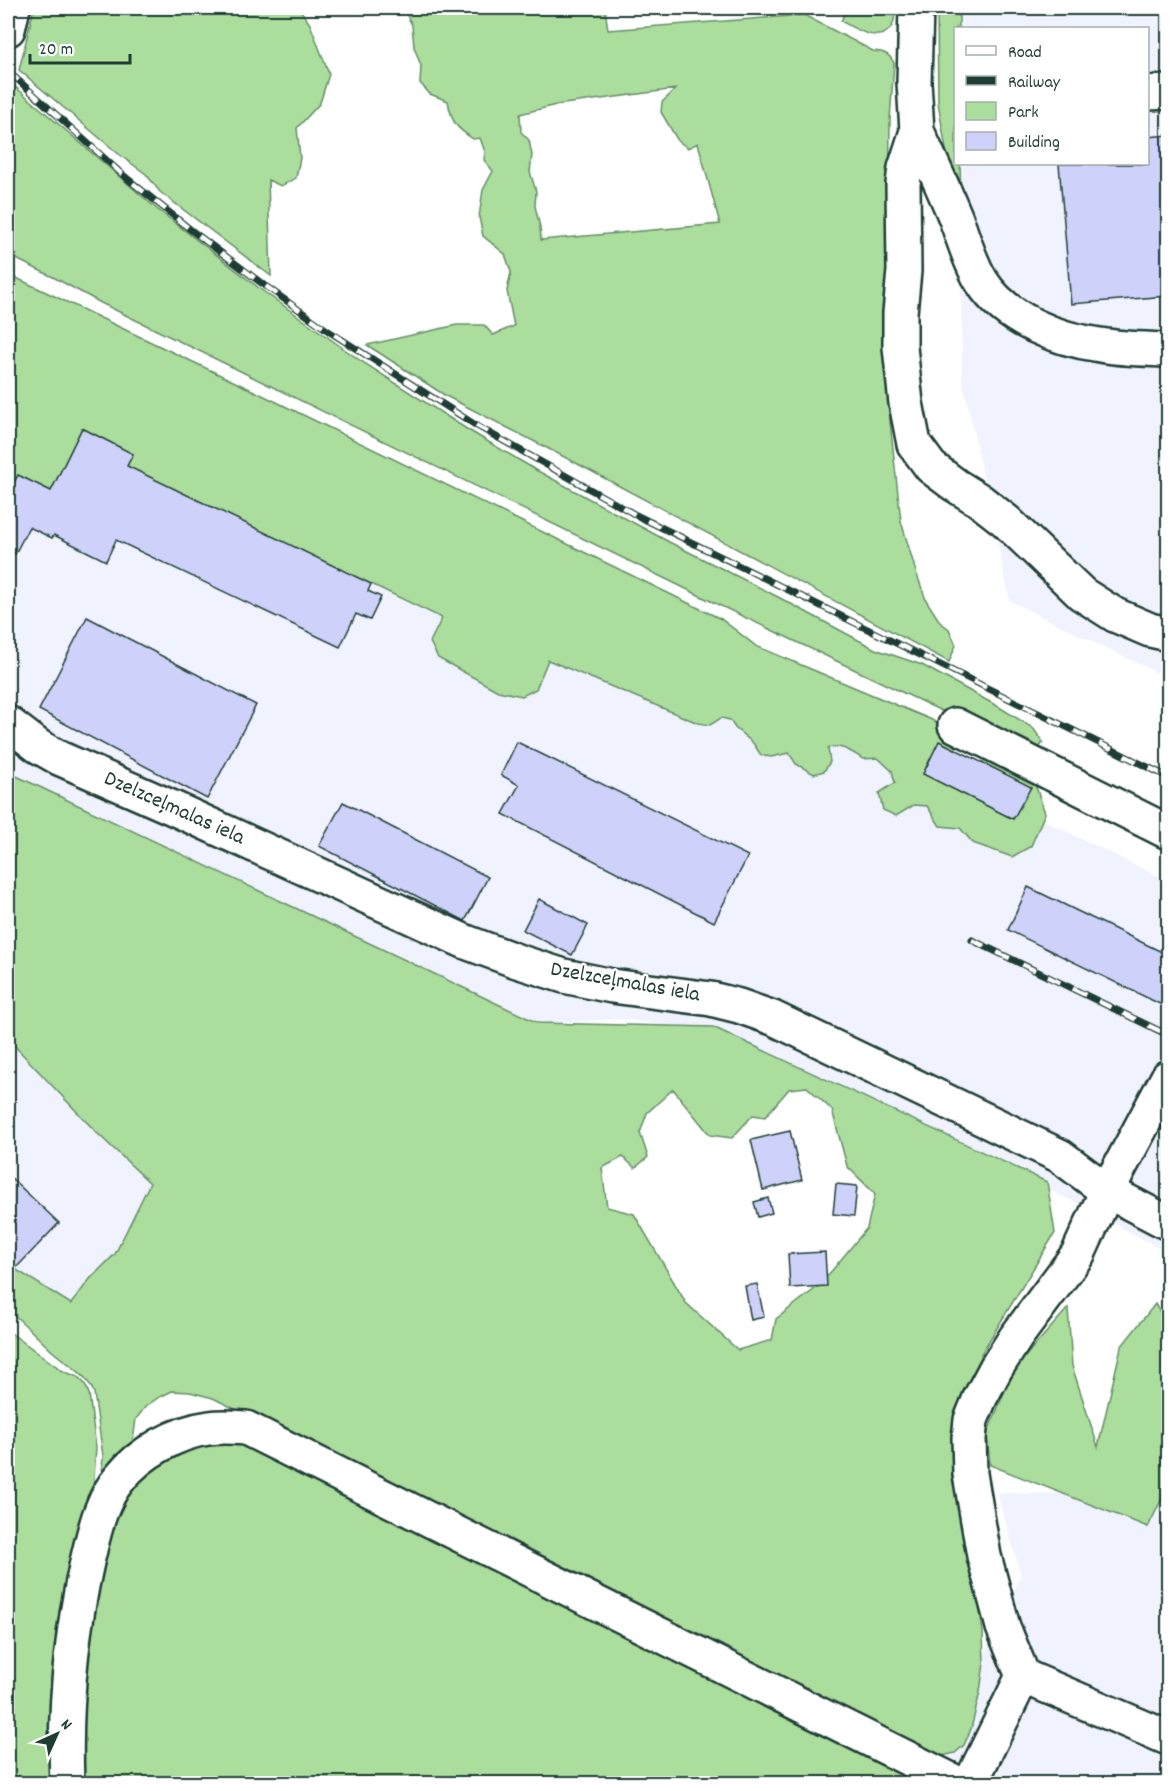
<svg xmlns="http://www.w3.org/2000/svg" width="1176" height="1791" viewBox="0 0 1176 1791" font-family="Dekko,sans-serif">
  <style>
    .built { fill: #f0f2fe }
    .green { fill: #abdd9d; stroke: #658d68; stroke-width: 1.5; fill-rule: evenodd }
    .building { fill: #ced2fb; stroke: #1f3d34; stroke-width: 1.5 }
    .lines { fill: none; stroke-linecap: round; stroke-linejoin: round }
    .minor-casing { stroke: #1f3d34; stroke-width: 38 }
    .minor { stroke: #fff; stroke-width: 33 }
    .rail-casing { stroke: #1f3d34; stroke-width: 7 }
    .rail { stroke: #fff; stroke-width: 4.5; stroke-dasharray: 14; stroke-linecap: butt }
    .labels { text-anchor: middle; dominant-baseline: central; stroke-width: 5; stroke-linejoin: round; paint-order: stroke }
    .street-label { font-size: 22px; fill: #1f3d34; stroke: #fff }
  </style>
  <rect width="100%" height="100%" fill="#fff"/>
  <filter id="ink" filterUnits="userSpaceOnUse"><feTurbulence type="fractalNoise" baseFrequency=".0167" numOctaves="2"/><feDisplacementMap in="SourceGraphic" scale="12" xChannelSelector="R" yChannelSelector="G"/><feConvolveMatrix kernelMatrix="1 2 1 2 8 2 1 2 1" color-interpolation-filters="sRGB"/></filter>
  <g filter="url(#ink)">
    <path class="built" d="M959,8H1168V678L1010,601L962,378L960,164H1148V28H959Z
      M8,316L1168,881V1253L1075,1202L704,1030L620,1019L538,1023L8,772Z
      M8,1039L97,1133L150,1183L115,1254L90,1279L70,1305L15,1269L8,1262Z
      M997,1493L1168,1495V1783L927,1784L937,1757L1021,1575Z"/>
    <path class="green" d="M34,8H299L310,24L329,74L320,103L297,128L300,158L296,178L281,186L268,180L271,276L160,192L146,174L121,156L19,70Z
      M403,8H605L608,30L804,15L873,51C884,52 889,53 894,63L890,119L888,356L890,422L901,521L916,572L926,600L940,622L949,629L956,645L949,662L576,463L446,396L367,345L457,325H484L493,335L514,326L507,291L511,272L505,254L483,236L479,217L483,190L493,171L484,160L485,152L480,138L473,139C455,127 452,123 448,101L430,94L420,83L421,66L414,47L412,25ZM676,89L662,102L661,112L678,141L688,148L698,143L720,224L541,240L540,227L535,206L536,191L530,172L532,155L529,140L521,132L520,114L556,105Z
      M847,8H895C895,13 895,21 892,26C881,46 854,28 841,21Z
      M937,8H959V28H956V164H960L961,202L948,162L938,102Z
      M12,84L157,209L263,291L361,361L465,428L536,470L669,542L780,598L875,649L922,665L999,707L1033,728L1043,742L1035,754C1026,751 1025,743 1018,738C1006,729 989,729 975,727L719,605L101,303L53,277L8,255V97Z
      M8,274L254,391L721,619L756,646L932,720L955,737L956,750L939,742L923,774L1013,819L1030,787L982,762L992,755L1035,771L1036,787L1045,813L1031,846L1012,857L973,843L960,828L940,826L927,806L914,805L896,816L883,810L879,793L895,783L892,771L878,758L863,759C852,752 842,744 828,748L830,762L824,771L814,774L796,764L789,753L771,757L761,755L753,743L735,728L730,720L721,718L710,725L698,723L548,660L536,689L522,696L498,691L438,658L430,642L442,618L127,466L133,454L82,428L51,491L18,475L9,493L8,492Z
      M8,772L538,1023L713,1027L1047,1182L1055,1233L981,1354V1368L953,1434L957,1498L968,1559L979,1606L983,1632L984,1663L980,1692L971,1729L964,1745L955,1753L937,1757L213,1398L190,1392L172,1391L158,1398L146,1406L136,1419L132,1449L110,1478L102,1469L103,1456L94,1393C86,1372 66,1364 50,1349C36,1336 23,1322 8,1310V1262L15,1269L71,1304L90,1279L115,1254L150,1183L97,1133L8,1039ZM807,1087L832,1110L847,1166L875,1194L867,1228L820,1285L776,1319L772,1340L738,1350L686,1303L634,1214L607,1207L602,1168L623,1157L635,1168L648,1157L640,1133L647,1113L673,1089L710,1135L732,1138L753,1115L765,1117L789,1089Z
      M1155,1304L1168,1325V1486L1148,1527L990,1465L987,1434L1014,1369L1068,1308L1072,1366L1098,1447L1121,1347Z
      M8,1331L63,1371L78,1377L85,1384L89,1394L96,1447L94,1480L81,1552L56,1783H8Z
      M206,1441L238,1442L304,1473L919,1783H80L86,1631L113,1514L144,1469Z"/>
    <path class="building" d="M1168,135V296L1071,304L1059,164H1148V137Z
      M82,428L133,454L127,466L371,584L368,591L381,597L370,620L356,614L340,647L116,540L106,561L54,535L52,538L29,527L15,554L8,550V492L9,493L18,475L51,491Z
      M87,617L256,705L207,799L39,710Z
      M939,741L1031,787L1013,819L923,774Z
      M517,742L748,856L714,922L503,814L519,785L501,775Z
      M343,802L488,877L465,921L319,846Z
      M1028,887L1168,955V1008L1008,930Z
      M539,899L588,925L572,955L523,930Z
      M790,1131L802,1180L763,1190L751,1140Z
      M8,1175L59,1223L15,1269L8,1262Z
      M836,1184L857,1186L854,1216L833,1214Z
      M768,1198L772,1213L758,1217L754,1202Z
      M825,1252L827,1286L790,1288L788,1254Z
      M757,1284L764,1317L751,1320L745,1286Z"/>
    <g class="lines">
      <g class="minor-casing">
        <path id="minor" d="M916,8L914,82L917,131L905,168L903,184L904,271L900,313V347L906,403L914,444L931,467L955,485L979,500L1006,521L1082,594L1115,615L1150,630L1168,634
          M8,29L13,8
          M1148,93L1168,92
          M917,131C930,160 944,189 956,219C964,240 970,263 982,282C1006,320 1057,339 1100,345C1122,349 1146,349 1168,350
          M8,723L38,746L59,758L173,808L466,942L517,961L564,976L612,986L711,999L739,1006L773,1018L1060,1156L1107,1191L1168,1223
          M955,725L1168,832
          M1023,1676L1168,1738
          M67,1784C64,1710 71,1634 87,1562C94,1533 100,1501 120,1478C140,1453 177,1432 209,1428C222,1426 233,1427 246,1428L959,1784
          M970,1784L1023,1676L1003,1627L984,1556L970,1474L969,1438L971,1420L980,1398L996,1368L1016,1337L1078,1254L1107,1191L1168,1077"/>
      </g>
      <use href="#minor" class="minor"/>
      <g class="rail-casing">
        <path id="rail" d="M8,71L123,175L191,230L260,282L330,332L477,426L636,515L1168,777
          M972,940L1168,1035"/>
      </g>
      <use href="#rail" class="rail"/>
    </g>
  </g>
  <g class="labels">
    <g class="street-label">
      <text transform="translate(174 809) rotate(24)">Dzelzceļmalas iela</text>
      <text transform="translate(625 983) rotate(10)">Dzelzceļmalas iela</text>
    </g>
  </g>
  <rect width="1176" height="1791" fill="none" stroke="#fff" stroke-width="30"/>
  <rect x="15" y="15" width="1146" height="1761" fill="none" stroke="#1f3d34" stroke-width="2" filter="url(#ink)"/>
  <rect x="954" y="27" width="195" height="138" fill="#ffffff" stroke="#a5b1ae" stroke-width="1.5"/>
  <rect x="966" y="46" width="30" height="9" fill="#ffffff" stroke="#a5b1ae" stroke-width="1.5"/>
  <text x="1008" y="57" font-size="18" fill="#1f3d34">Road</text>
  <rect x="966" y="76" width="30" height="9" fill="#1f3d34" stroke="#a5b1ae" stroke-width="1.5"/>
  <text x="1008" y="87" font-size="18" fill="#1f3d34">Railway</text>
  <rect x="966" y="102" width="30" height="18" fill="#abdd9d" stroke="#a5b1ae" stroke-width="1.5"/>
  <text x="1008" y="117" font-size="18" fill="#1f3d34">Park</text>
  <rect x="966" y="132" width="30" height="18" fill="#ced2fb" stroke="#a5b1ae" stroke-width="1.5"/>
  <text x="1008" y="147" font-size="18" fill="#1f3d34">Building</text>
  <g transform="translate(57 1734) rotate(45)" stroke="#ffffff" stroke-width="4.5" paint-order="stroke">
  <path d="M0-4.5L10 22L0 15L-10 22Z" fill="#1f3d34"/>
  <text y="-9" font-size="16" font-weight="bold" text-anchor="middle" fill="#1f3d34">N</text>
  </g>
  <path d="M30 54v9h100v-9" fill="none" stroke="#1f3d34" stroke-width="3"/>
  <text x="39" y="54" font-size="18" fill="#1f3d34" stroke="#ffffff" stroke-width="4.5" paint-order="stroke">20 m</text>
</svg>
